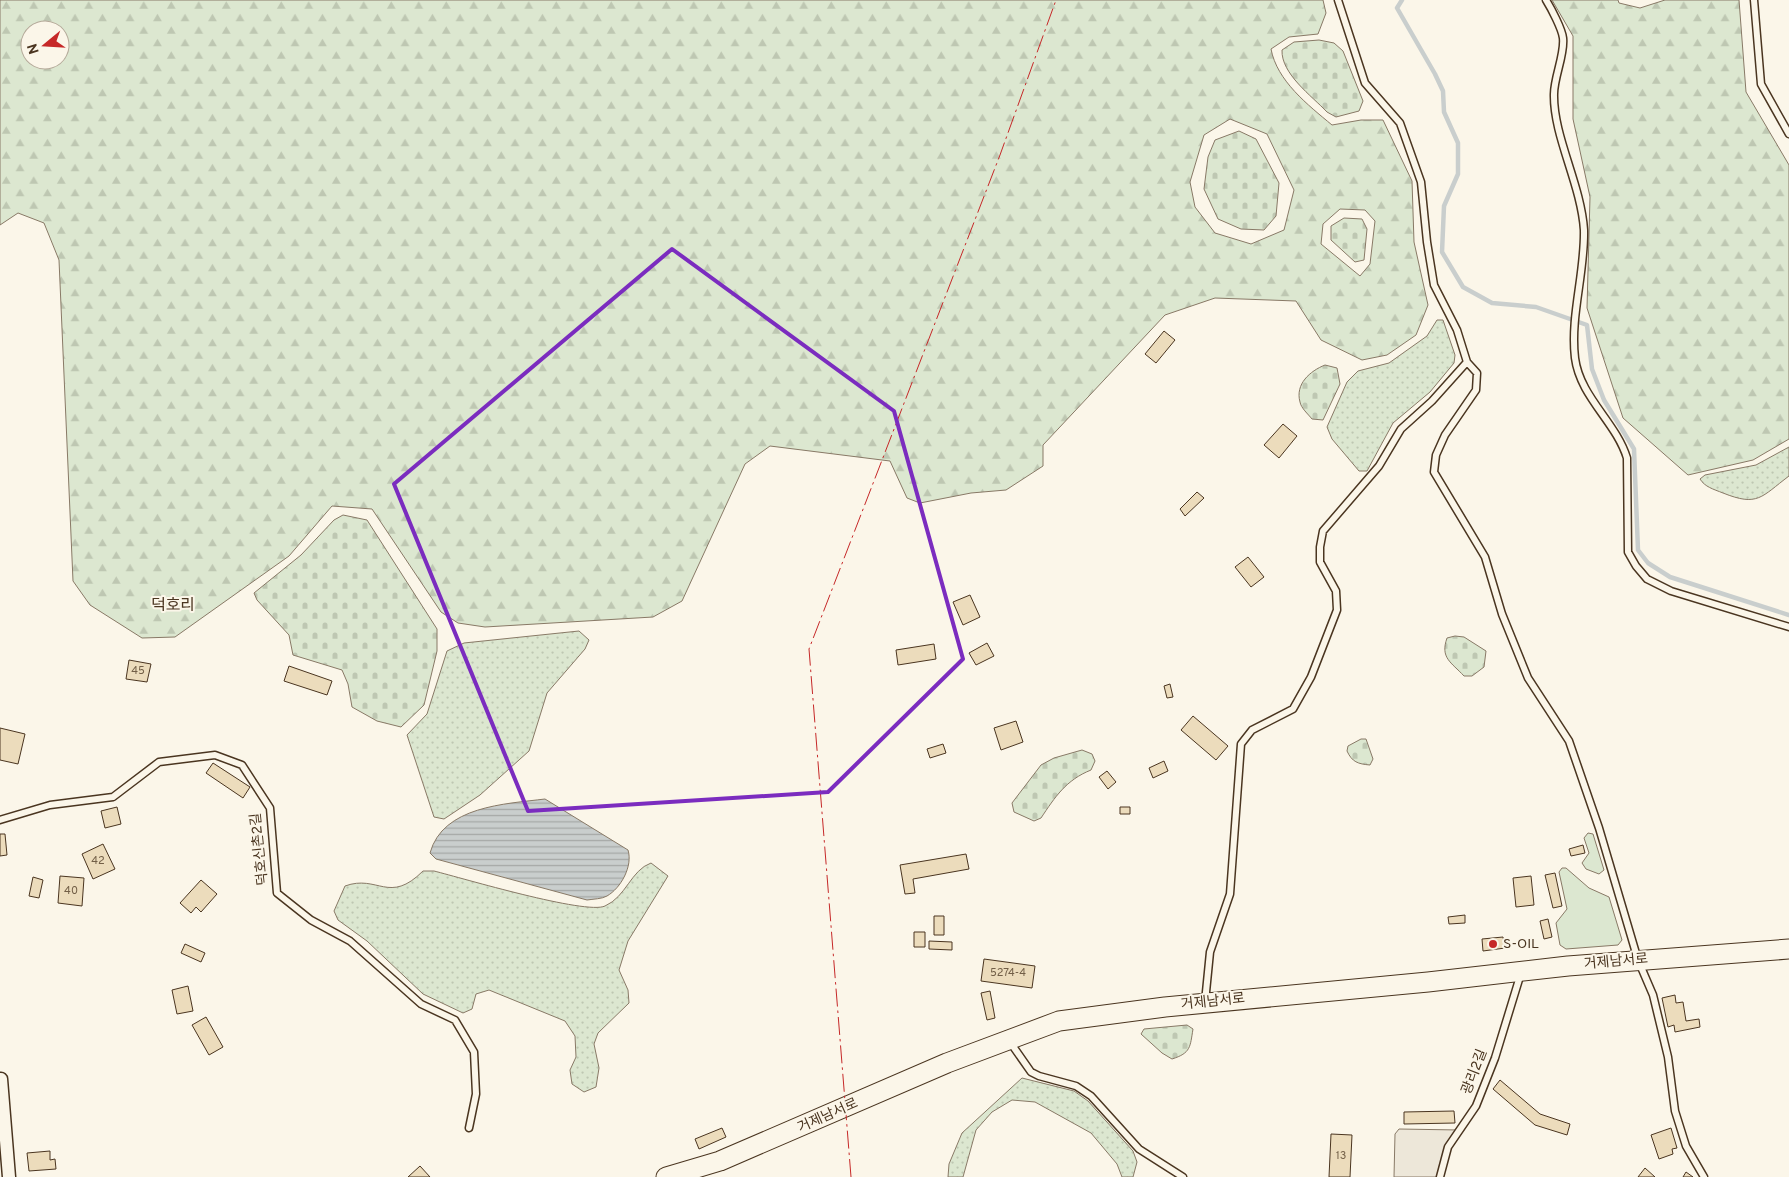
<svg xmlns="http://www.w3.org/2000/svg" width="1789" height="1177" viewBox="0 0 1789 1177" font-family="Overpass,'Noto Sans KR',sans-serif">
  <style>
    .grass { fill: url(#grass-dots); stroke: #887966 }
    .forest { fill: url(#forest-firs); stroke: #887966; fill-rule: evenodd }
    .cemetery { fill: url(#cemetery-stones); stroke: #887966 }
    .garden { fill: #dce7d0; stroke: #887966 }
    .parking { fill: #ede7d9; stroke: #887966 }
    .water { fill: url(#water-rules); stroke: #887966 }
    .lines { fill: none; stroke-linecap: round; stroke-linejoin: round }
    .stream { stroke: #c9cecd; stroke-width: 4.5 }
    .building { fill: #ecdcbc; stroke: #4a3520 }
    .service-casing { stroke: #4a3520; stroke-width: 9 }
    .minor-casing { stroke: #4a3520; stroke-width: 15 }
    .secondary-casing { stroke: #4a3520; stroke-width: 21 }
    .service { stroke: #fbf6e9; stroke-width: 6 }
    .minor { stroke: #fbf6e9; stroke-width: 12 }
    .secondary { stroke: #fbf6e9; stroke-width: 19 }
    .power { stroke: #c62828; stroke-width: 1; stroke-dasharray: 18 4 2.5 4; stroke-linecap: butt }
    .marked { fill: none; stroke: #7b2cbf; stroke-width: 4; stroke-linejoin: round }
    .poi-dot { fill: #c62828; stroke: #fbf6e9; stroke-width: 2 }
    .labels { text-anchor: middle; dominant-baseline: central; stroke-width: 4; stroke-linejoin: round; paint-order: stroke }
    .number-label { font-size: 11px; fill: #725f47 }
    .street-label { font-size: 14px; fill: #4a3520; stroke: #fbf6e9 }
    .poi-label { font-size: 14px; fill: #4a3520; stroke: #fbf6e9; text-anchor: start }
    .quarter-label { font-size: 16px; fill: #4a3520; stroke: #fbf6e9 }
  </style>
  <defs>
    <pattern id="grass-dots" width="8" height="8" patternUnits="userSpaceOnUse" patternTransform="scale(1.25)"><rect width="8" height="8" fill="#dce7d0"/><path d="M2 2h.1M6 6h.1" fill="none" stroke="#bec7b2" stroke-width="1.8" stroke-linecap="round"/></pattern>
    <pattern id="forest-firs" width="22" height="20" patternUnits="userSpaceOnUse" patternTransform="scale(1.25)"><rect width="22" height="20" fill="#dce7d0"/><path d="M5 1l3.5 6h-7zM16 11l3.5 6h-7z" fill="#bec7b2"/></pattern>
    <pattern id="cemetery-stones" width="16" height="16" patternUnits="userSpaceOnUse" patternTransform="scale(1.25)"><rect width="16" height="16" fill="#dce7d0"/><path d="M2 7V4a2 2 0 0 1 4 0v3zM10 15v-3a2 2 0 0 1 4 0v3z" fill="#bec7b2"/></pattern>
    <pattern id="water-rules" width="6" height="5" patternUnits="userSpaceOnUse" patternTransform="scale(1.25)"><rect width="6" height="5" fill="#c9cecd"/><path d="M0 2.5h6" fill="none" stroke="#a5a8a6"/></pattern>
  </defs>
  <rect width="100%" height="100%" fill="#fbf6e9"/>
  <path class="grass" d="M1437,320H1443L1455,355L1454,363L1430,392L1393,423L1367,471H1359L1332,439L1327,427L1347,382L1358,371L1389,363L1427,336Z
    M1789,447V476C1761,497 1758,507 1723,493C1713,489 1705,487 1700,479L1705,475L1756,465Z
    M579,631L589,640L585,649L547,693L529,751L480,795L444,819L434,817L407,735L427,714L447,651L464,643Z
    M651,863L668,876L628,941L619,970L628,990L629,1003L598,1033L594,1044L599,1068L596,1087L584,1092L572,1084L570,1070L576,1057L575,1036L565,1021L489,990L476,994L472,1009L463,1013L423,994L367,941L338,920L334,911L345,886C378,874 389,905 423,871H434C462,878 586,915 605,906C626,897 631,870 651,863Z
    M1022,1078L1074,1091L1088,1101L1133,1151L1137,1162L1133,1177H1122L1117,1164L1091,1133L1035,1102L1012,1100L992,1112L976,1130L963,1177H948L949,1164L962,1133Z"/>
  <path class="forest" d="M0,0H1323L1326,13L1318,34L1289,37L1271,49C1277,81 1308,105 1332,125L1361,120H1383L1412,181L1414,242L1428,305L1416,335L1387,355L1362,360L1321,340L1296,301L1215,298L1165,315L1043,445V466L1006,490L971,493L920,503L907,498L890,461L770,446L745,464L682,601L653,617L485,627L458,623L441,612L372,509L332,506L289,556L175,637L142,638L90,605L73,581L59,260L44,223L18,213L0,225ZM30,30H60V60H30ZM1230,119L1267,134L1294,190L1284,230L1251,244L1215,233L1195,207L1190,182L1204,135ZM1340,209L1365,210L1375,221L1370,264L1360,276L1321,244L1323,224Z
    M1552,0H1618L1619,3L1640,8L1665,0H1739L1746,92L1789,165V439L1753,460L1688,475L1623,418L1587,308L1590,197L1573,119V36Z"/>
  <path class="cemetery" d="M1319,40L1334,43L1343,51L1363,101L1359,111L1336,117L1327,112C1312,96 1281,74 1282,50L1294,42Z
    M1239,131L1256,139L1279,183L1276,216L1264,230L1241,229L1218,219L1204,189L1208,157L1215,140Z
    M1344,218L1362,219L1367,229L1364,260L1355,262L1331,240V226Z
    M1325,365L1337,368L1340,384L1323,420L1312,419C1308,414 1301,408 1300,402C1295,384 1310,371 1325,365Z
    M343,515L367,520L437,629V651L424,705L401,727L377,721L352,707L348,684L342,670L293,655L289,635L257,600L254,593L301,555L334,520Z
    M1455,636L1464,637L1486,651L1484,667L1472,676H1464C1451,662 1440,658 1447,638Z
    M1361,739H1366L1373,759L1370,765C1358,764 1352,762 1347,751L1348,746Z
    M1082,750L1092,754L1095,761L1091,770C1066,780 1055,797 1041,818L1034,821L1014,812L1012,803L1041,765L1054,758Z
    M1187,1025L1193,1029C1190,1047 1191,1053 1172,1059L1162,1053L1141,1034L1144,1029Z"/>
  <path class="garden" d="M1588,833L1593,834L1604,870L1599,874L1586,869L1582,863L1589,853L1584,838Z
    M1562,868H1566L1589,888L1609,897L1622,940L1618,945L1566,949L1560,945L1556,923L1567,909L1559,872Z"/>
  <path class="parking" d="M1399,1129L1459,1130L1448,1147L1440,1177H1394L1395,1134Z"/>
  <path class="water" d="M545,799L628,850C633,866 621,888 607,896C602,899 593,899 587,900L436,859L430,853C443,806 505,804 545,799Z"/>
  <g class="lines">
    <path class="stream" d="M1402,0L1397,8L1435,74L1443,91L1444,112L1458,143V174L1444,206L1442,252L1463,287L1492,303L1536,307L1587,325L1592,369L1604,400L1634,449L1638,550L1648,563L1670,577L1789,615"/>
  </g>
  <path class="building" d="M1164,331L1175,340L1156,363L1145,354Z
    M1283,424L1297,436L1279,458L1264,445Z
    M1197,492L1204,498L1185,516L1180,509Z
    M1248,557L1264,577L1251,587L1235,567Z
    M970,595L980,617L963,625L953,602Z
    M987,643L994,656L976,665L969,653Z
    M934,644L936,659L898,665L896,650Z
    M129,660L151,664L147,682L126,679Z
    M289,666L332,681L327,695L284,681Z
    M1170,684L1173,697L1167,698L1164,686Z
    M1193,716L1228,746L1216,760L1181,730Z
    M1016,721L1023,742L1001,750L994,728Z
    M0,728L25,734L18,764L0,760Z
    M943,744L946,753L930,758L927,749Z
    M1164,761L1168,771L1153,778L1149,768Z
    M213,763L250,787L243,798L206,773Z
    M1107,771L1116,782L1108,789L1099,777Z
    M117,807L121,824L105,828L101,811Z
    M1120,807H1130V814H1120Z
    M0,834H5L7,855L0,856Z
    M103,844L115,869L93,879L82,854Z
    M1583,845L1585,853L1571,856L1569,849Z
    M966,854L969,869L913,879L915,893L905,894L900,865Z
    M1555,873L1562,906L1553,908L1545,875Z
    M60,876L84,878L82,906L58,903Z
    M1531,876L1534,905L1516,907L1513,878Z
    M33,877L43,880L39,898L29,896Z
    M201,880L217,894L201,912L196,907L191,913L180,903Z
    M1465,915V923L1449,924L1448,917Z
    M934,916H944V935H934Z
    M1548,919L1552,937L1544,939L1540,921Z
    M914,932H925V947H914Z
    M1503,937L1505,948L1483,951L1482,939Z
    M929,941L952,942V950L929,949Z
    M185,944L205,953L201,962L181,953Z
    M984,959L1035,966L1032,988L981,981Z
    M188,986L193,1011L177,1014L172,990Z
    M990,991L995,1018L987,1020L981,993Z
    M1675,995L1676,1003L1683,1002L1686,1021L1699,1019L1700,1027L1675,1032L1674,1025L1668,1027L1662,998Z
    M206,1017L223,1047L209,1055L192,1025Z
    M1500,1080L1540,1114L1570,1124L1567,1135L1535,1125L1493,1089Z
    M1454,1111L1455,1123L1404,1124V1112Z
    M722,1128L726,1137L699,1149L695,1139Z
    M1671,1128L1677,1148L1672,1149L1673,1154L1659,1159L1651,1135Z
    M1331,1134L1352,1135L1350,1177H1329Z
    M50,1151V1160L55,1159L56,1169L29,1171L27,1153Z
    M420,1166L430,1177H408Z
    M1645,1168L1655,1177H1638Z
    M1686,1172L1693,1177H1683Z"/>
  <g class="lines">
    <g class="service-casing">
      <path id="service" d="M1338,0L1365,83L1400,123L1421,182L1427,242L1434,285L1457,330L1467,362L1477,373L1476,390L1445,435L1436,455L1434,472L1485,557L1502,614L1528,678L1569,741L1599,828L1638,960L1653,995L1668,1057L1675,1111L1686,1146L1704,1177
        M1546,0C1551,8 1562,29 1563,38C1565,54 1554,77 1554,94C1553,136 1581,184 1584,230C1585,273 1570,316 1575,358C1580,397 1616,422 1627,458L1628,552L1636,566L1647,579L1671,591L1789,627
        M1754,0L1761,84L1789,134
        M0,820L50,805L113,797L159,762L215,755L242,765L270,808L277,893L311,920L350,941L421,1004L455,1020L474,1052L476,1094L469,1128
        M1205,1002L1210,952L1230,894L1241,744L1252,730L1293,709L1311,677L1337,610L1336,591L1320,562V547L1323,531L1379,466L1401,429L1432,401L1467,362
        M1010,1042L1031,1072L1039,1076L1076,1086L1091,1096L1139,1149L1183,1177
        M1440,1177L1448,1147L1476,1106L1495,1058L1521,973"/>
    </g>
    <g class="minor-casing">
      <path id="minor" d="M1,1079L9,1177"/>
    </g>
    <g class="secondary-casing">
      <path id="secondary" d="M666,1177L720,1161L947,1063L1059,1021L1165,1007L1428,982L1568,966L1789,949"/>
    </g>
    <use href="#service" class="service"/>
    <use href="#minor" class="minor"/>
    <use href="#secondary" class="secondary"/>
    <path class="power" d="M851,1177L809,649L1000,155L1056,0"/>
  </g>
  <path class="marked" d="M672,249L894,411L963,659L828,792L528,811L394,484Z"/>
  <circle class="poi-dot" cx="1493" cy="944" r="5"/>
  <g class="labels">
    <g class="number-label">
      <text x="138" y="671">45</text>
      <text x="98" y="861">42</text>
      <text x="71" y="891">40</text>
      <text x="1008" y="973">5274-4</text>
      <text x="1341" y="1156">13</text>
    </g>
    <g class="street-label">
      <text transform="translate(260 849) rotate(-96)">덕호신촌2길</text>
      <text transform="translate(1616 962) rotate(-5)">거제남서로</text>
      <text transform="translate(1213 1002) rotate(-6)">거제남서로</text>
      <text transform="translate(1475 1072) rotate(-69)">광리2길</text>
      <text transform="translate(828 1116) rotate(-24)">거제남서로</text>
    </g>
    <g class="poi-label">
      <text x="1503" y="944">S-OIL</text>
    </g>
    <g class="quarter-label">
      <text x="173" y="606">덕호리</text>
    </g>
  </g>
  <g transform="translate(45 45) rotate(252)"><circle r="24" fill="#fbf6e9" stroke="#b4a999"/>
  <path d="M0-4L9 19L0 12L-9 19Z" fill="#c62828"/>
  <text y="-8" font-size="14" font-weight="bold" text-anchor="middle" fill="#4a3520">N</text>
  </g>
</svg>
